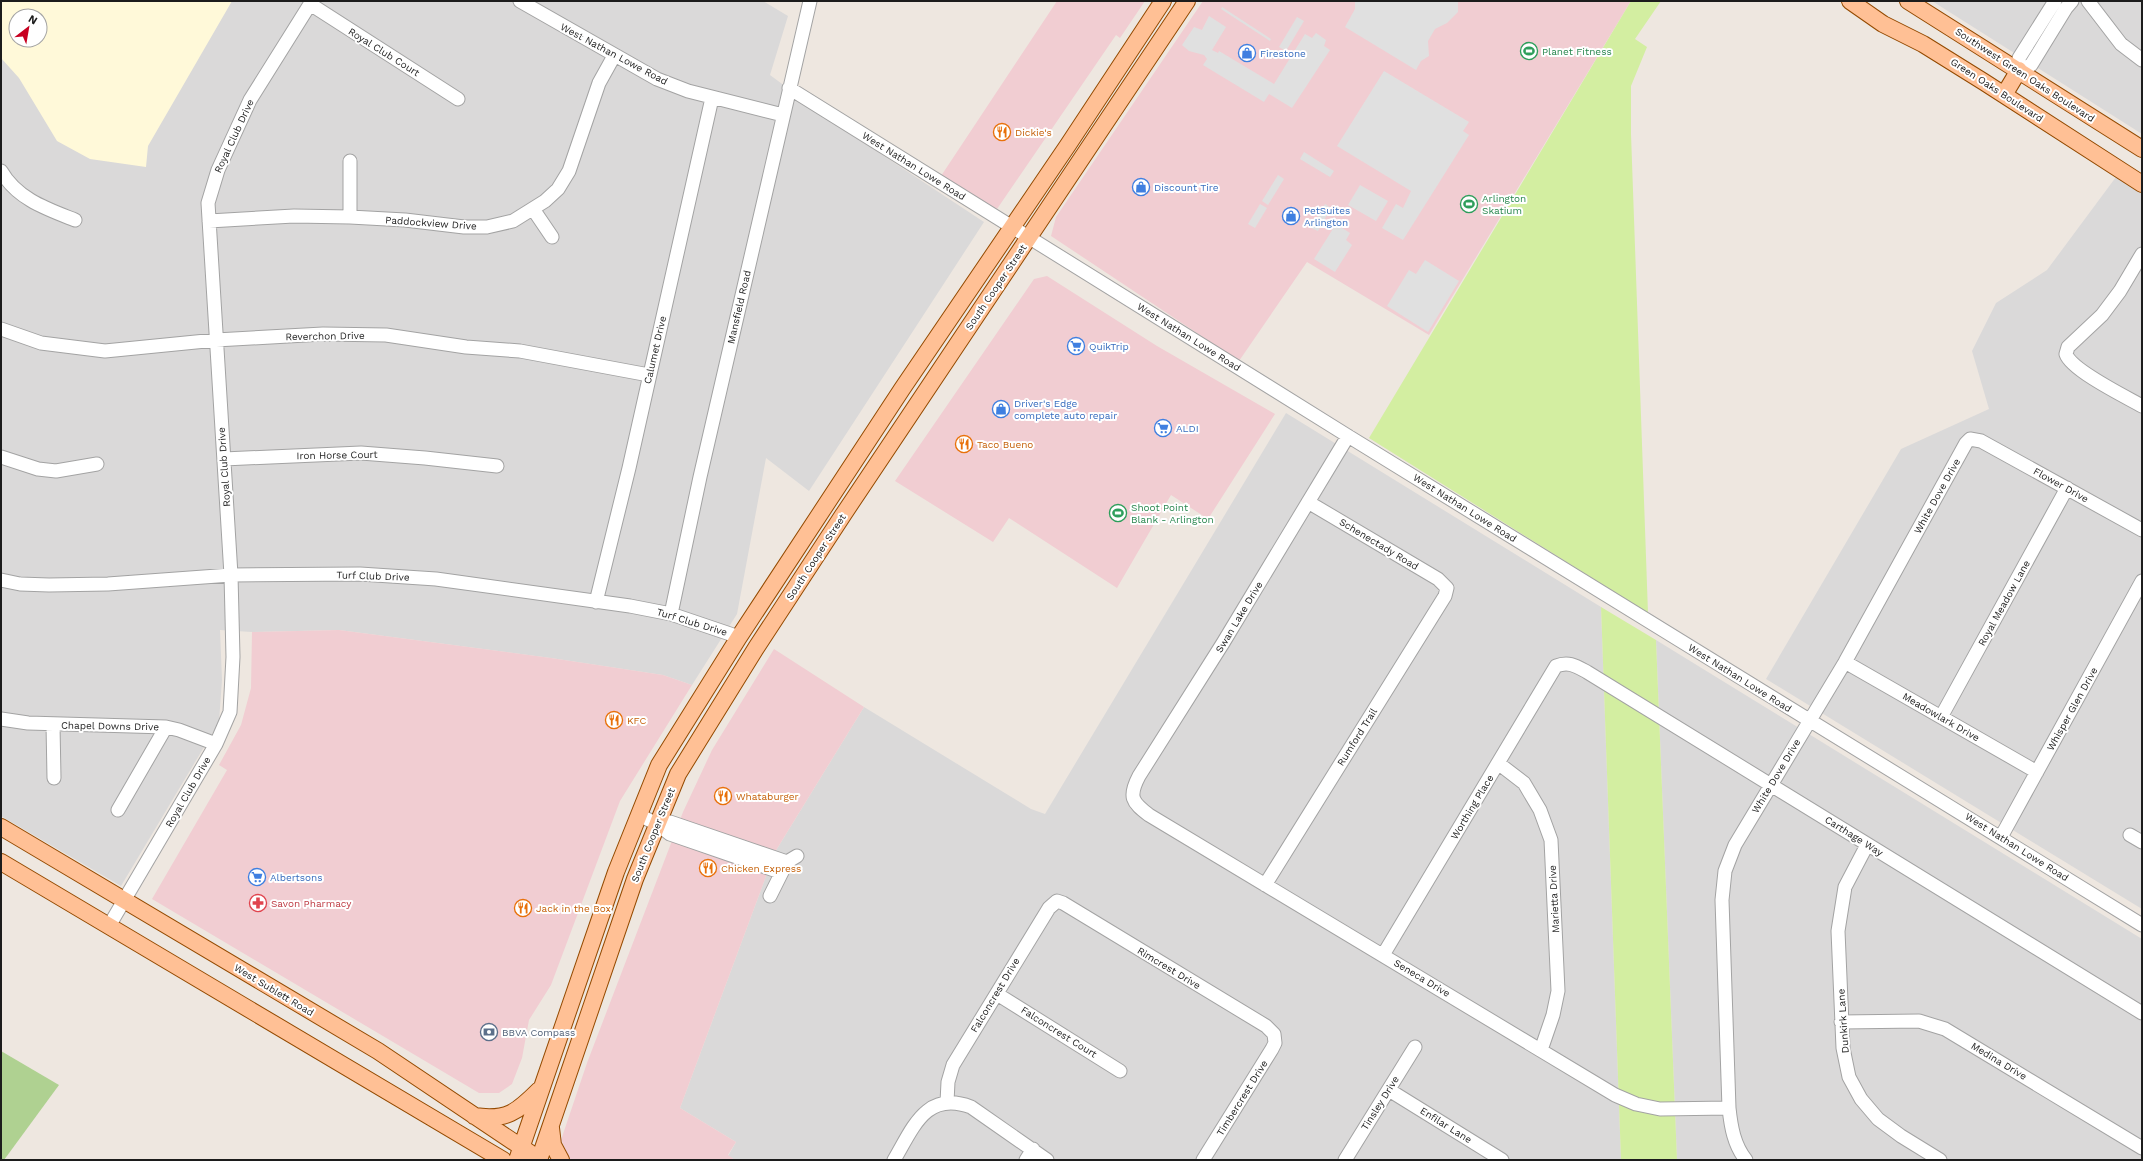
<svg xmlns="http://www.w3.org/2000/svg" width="2143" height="1161" viewBox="0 0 2143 1161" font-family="'Work Sans',sans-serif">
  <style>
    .residential { fill: #dad9d9; fill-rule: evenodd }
    .commercial { fill: #f1cdd2 }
    .education { fill: #fff9d9; fill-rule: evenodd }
    .grass { fill: #d3eea1 }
    .forest { fill: #afd191 }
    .parking { fill: #e0e0e0 }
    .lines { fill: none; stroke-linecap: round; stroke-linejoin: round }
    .minor-casing { stroke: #a3a3a3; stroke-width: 15 }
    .major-casing { stroke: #944a00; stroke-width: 18 }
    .minor { stroke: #fff; stroke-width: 13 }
    .major { stroke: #ffc095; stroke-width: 16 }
    .labels { text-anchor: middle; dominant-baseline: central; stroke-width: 4; stroke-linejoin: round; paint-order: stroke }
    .leisure-label { font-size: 10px; fill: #27864d; stroke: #fff; text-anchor: start }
    .street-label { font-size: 10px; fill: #1c1c1c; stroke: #fff }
    .shop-label { font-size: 10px; fill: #366cbe; stroke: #fff; text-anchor: start }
    .food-label { font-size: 10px; fill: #c56008; stroke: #fff; text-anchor: start }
    .health-label { font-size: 10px; fill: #be3a42; stroke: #fff; text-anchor: start }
    .service-label { font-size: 10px; fill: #4e5e75; stroke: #fff; text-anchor: start }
  </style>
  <rect width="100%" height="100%" fill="#eee7e0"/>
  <path class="residential" d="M1,1H763L788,16L770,75L843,129L984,222L809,491L766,458L737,614L692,685L663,675L551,658L339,630L252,632L220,630L222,680L219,722L121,886L1,816ZM16,16H40V40H16Z
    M1932,1H2142V134Z
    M2116,177L2142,193V909L1766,679L1901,449L1989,409L1972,351L1996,303L2047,270Z
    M1286,413L1601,607L1621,1160H735L728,1156L736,1142L680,1108L775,852L864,707L1031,809L1045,814Z
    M1656,640L2142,939V1160H1677Z"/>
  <path class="commercial" d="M1057,1H1145L1120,38L1116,35L997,209L941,176Z
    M1203,1H1631L1429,335L1307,262L1239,361L1051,236L1056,217Z
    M1047,276L1157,346L1275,414L1208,519L1171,495L1117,588L1009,518L993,542L895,481L1034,279Z
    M339,630L551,658L663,675L692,685L620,801L551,985L529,1020L522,1058L512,1084L499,1093H479L152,899L227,770L219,765L241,725L251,688L252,632Z
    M774,649L864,707L775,852L680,1108L736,1142L728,1155L735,1160H570L561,1140L587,1063L683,812L712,750Z"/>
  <path class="education" d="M1,1H232L148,146L146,167L90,159L57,141L19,78L1,58ZM16,16H40V40H16Z"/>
  <path class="grass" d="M1631,1H1661L1635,39L1647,47L1631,86V134L1648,613L1369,438Z
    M1601,607L1656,640L1677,1160H1621Z"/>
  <path class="forest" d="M1,1051L59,1085L4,1160H1Z"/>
  <path class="parking" d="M1355,1H1458V12L1447,23L1435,29L1428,41L1429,56L1421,61L1416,70L1345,27L1355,9Z
    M1222,7L1271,39L1270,41L1221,9Z
    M1209,16L1226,27L1212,50L1218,53L1219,51L1274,84L1305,34L1312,38L1316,33L1326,40L1324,46L1330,50L1292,108L1269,94L1264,102L1203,65L1207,59L1204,55L1189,51L1182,45L1194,27L1202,30Z
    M1297,17L1304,21L1286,51L1279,47Z
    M1384,71L1469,122L1463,131L1469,135L1403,240L1382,228L1396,204L1403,208L1411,191L1337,146Z
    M1304,152L1334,171L1330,177L1300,159Z
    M1278,175L1284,179L1268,205L1262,201Z
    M1360,185L1388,201L1376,221L1348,205Z
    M1260,204L1267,208L1255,228L1248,224Z
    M1325,204L1331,208L1318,231L1311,228Z
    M1336,224L1350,233L1346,240L1352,245L1335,272L1314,259Z
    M1425,260L1459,281L1428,332L1387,306L1409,270L1416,274Z"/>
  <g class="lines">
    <g class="minor-casing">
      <path id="minor" d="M520,1L657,79L688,91L783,115
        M2055,1L2019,58V70L2031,65L2066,8L2072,1
        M2088,1L2121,44L2142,60
        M310,4L458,99
        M789,88L1348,436L2142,925
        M1,171C17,199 47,209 75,220
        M533,209L552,237
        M350,217V161
        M209,221L294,216L350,217L405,220L464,227H487L513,221L545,201L558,189L569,171L599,83L614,56
        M2142,254L2120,291L2102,315L2068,347L2066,354C2071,370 2126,397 2142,406
        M1,329L41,343L105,351L216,340L323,334L386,335L466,347L520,351L649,375
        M1348,436L1223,643L1139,776C1128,797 1132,802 1149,815L1615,1095L1636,1104L1660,1109L1729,1108
        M1,457L38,469L56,471L97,464
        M224,459L361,453L425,458L497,466
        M1,580L20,584L49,585L108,584L231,575L360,574L436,579L630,606L671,614L739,637
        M596,602L629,468L712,98
        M671,614L700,477L810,1
        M1845,662L2037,772
        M1941,717L2067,488
        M1,719L28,723L166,727L179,730L216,744
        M53,725L54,778
        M1498,763L1524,783L1540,810L1551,840L1558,991L1553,1015L1541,1050
        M118,810L166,727
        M639,815L657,824L670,834L780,872
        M657,824L670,822L787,862
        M2130,835L2142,842
        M2001,837L2142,581
        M1867,845L1845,887L1838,931L1843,1048L1849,1077L1861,1099L1878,1119L1901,1136L1940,1160
        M1265,885L1445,596L1447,588L1438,579L1308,502
        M770,896L787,862L797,856
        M109,926L216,744L230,712L233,657L231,575L208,203L218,170L250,100L312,1
        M1383,955L1556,666C1569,661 1576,666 1587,672L2142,1013
        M997,994L1120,1071
        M1841,1022L1919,1021L1945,1029L2142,1148
        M1389,1090L1502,1160
        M947,1102L948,1082L953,1065L1049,908L1057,901L1063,903L1266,1026L1274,1034L1275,1043L1272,1049L1203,1160
        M894,1160C913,1128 926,1090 971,1107L1047,1160
        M1026,1160L1033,1149
        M1345,1160L1415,1047
        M1746,1160C1734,1145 1731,1127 1729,1108L1722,900L1725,871L1735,845L1845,662L1966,443L1970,439L1981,441L2142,530"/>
    </g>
    <g class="major-casing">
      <path id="major" d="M1850,1L1883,24L1923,44L1984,82L2142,184
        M1908,1L2142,149
        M2004,95L2019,70
        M1,827L378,1051L530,1153
        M1,862L503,1160
        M474,1116C507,1121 517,1112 539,1090
        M551,1128L553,1145L561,1160
        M517,1160L616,872L659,765L739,637L902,389L1068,145L1163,1
        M539,1160L635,879L678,774L756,648L843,515L1187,1"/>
    </g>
    <use href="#minor" class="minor"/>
    <use href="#major" class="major"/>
  </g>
  <defs>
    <g id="stadium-ring" transform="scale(0.9)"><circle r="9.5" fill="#fff" stroke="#2e9e5b" stroke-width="1.5"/><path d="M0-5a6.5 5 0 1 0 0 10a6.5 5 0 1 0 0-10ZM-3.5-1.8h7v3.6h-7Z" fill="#2e9e5b"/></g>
    <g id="shop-ring" transform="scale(0.9)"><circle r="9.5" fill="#fff" stroke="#3f7fe0" stroke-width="1.5"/><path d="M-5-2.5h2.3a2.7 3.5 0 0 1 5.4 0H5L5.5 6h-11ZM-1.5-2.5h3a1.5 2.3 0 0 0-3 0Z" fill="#3f7fe0"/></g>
    <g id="restaurant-ring" transform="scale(0.9)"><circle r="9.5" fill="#fff" stroke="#e8710a" stroke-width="1.5"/><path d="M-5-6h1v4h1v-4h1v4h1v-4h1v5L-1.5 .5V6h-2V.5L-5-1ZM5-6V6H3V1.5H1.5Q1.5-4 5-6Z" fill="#e8710a"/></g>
    <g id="supermarket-ring" transform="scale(0.9)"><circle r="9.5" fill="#fff" stroke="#3f7fe0" stroke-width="1.5"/><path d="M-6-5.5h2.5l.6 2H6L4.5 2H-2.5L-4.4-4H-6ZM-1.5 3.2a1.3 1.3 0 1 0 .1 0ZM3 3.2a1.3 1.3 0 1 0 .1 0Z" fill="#3f7fe0"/></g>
    <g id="pharmacy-ring" transform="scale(0.9)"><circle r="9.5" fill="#fff" stroke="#e0444e" stroke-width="1.5"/><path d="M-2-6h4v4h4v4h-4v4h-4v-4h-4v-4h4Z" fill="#e0444e"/></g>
    <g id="bank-ring" transform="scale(0.9)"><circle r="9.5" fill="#fff" stroke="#5c6f8a" stroke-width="1.5"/><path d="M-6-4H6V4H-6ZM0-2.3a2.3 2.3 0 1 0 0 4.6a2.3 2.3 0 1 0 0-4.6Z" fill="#5c6f8a"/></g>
  </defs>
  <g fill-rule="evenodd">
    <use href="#stadium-ring" x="1529" y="51"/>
    <use href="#shop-ring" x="1247" y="53"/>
    <use href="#restaurant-ring" x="1002" y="132"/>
    <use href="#shop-ring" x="1141" y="187"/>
    <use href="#stadium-ring" x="1469" y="204"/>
    <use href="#shop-ring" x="1291" y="216"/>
    <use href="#supermarket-ring" x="1076" y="346"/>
    <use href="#shop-ring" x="1001" y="409"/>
    <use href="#supermarket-ring" x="1163" y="428"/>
    <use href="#restaurant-ring" x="964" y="444"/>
    <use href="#stadium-ring" x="1118" y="513"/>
    <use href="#restaurant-ring" x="614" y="720"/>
    <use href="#restaurant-ring" x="723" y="796"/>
    <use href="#restaurant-ring" x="708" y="868"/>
    <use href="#supermarket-ring" x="257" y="877"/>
    <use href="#pharmacy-ring" x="258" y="903"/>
    <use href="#restaurant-ring" x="523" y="908"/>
    <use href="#bank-ring" x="489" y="1032"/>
  </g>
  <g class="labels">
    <g class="leisure-label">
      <text x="1542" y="51">Planet Fitness</text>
      <text x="1482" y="198">Arlington<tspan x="1482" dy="12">Skatium</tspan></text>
      <text x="1131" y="507">Shoot Point<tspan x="1131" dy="12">Blank - Arlington</tspan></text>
    </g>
    <g class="street-label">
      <text transform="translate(384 52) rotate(32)">Royal Club Court</text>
      <text transform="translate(614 54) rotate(28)">West Nathan Lowe Road</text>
      <text transform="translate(2025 75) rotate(33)">Southwest Green Oaks Boulevard</text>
      <text transform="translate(1997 90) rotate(33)">Green Oaks Boulevard</text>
      <text transform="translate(234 136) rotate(-65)">Royal Club Drive</text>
      <text transform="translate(914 166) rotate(32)">West Nathan Lowe Road</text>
      <text transform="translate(431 223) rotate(4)">Paddockview Drive</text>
      <text transform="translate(996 287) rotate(-56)">South Cooper Street</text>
      <text transform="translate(739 307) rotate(-77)">Mansfield Road</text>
      <text transform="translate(325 336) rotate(-1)">Reverchon Drive</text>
      <text transform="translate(1189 337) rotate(32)">West Nathan Lowe Road</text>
      <text transform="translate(655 350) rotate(-77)">Calumet Drive</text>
      <text transform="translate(337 455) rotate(-1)">Iron Horse Court</text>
      <text transform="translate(224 467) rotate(-94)">Royal Club Drive</text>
      <text transform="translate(2061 485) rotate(29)">Flower Drive</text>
      <text transform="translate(1937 496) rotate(-61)">White Dove Drive</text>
      <text transform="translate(1465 508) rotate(32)">West Nathan Lowe Road</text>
      <text transform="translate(1379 544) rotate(31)">Schenectady Road</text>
      <text transform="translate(816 557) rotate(-57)">South Cooper Street</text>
      <text transform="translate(373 576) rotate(2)">Turf Club Drive</text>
      <text transform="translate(2004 603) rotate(-61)">Royal Meadow Lane</text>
      <text transform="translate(1239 617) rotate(-59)">Swan Lake Drive</text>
      <text transform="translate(692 622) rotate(17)">Turf Club Drive</text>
      <text transform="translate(1740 678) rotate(32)">West Nathan Lowe Road</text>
      <text transform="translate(2072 709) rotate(-61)">Whisper Glen Drive</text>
      <text transform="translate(1941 717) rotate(30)">Meadowlark Drive</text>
      <text transform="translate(110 726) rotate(1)">Chapel Downs Drive</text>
      <text transform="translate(1357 737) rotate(-58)">Rumford Trail</text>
      <text transform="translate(1776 776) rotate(-59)">White Dove Drive</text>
      <text transform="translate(188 792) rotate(-60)">Royal Club Drive</text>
      <text transform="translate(1472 807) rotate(-59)">Worthing Place</text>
      <text transform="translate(653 835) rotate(-68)">South Cooper Street</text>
      <text transform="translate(1854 836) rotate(32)">Carthage Way</text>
      <text transform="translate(2017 847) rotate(32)">West Nathan Lowe Road</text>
      <text transform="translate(1554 899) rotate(-93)">Marietta Drive</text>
      <text transform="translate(1169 968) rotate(31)">Rimcrest Drive</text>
      <text transform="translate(1422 978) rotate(31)">Seneca Drive</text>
      <text transform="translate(274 990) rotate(31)">West Sublett Road</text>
      <text transform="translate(995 995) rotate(-59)">Falconcrest Drive</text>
      <text transform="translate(1843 1021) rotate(-94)">Dunkirk Lane</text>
      <text transform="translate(1059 1032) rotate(32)">Falconcrest Court</text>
      <text transform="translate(1999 1061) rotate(31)">Medina Drive</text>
      <text transform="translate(1242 1098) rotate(-58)">Timbercrest Drive</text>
      <text transform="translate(1380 1103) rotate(-58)">Tinsley Drive</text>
      <text transform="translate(1446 1125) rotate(32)">Enfilar Lane</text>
    </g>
    <g class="shop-label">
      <text x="1260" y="53">Firestone</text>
      <text x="1154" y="187">Discount Tire</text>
      <text x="1304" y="210">PetSuites<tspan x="1304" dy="12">Arlington</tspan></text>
      <text x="1089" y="346">QuikTrip</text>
      <text x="1014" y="403">Driver's Edge<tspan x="1014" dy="12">complete auto repair</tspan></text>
      <text x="1176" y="428">ALDI</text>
      <text x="270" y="877">Albertsons</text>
    </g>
    <g class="food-label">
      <text x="1015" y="132">Dickie's</text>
      <text x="977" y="444">Taco Bueno</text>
      <text x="627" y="720">KFC</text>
      <text x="736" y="796">Whataburger</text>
      <text x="721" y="868">Chicken Express</text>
      <text x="536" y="908">Jack in the Box</text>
    </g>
    <g class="health-label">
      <text x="271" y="903">Savon Pharmacy</text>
    </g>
    <g class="service-label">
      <text x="502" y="1032">BBVA Compass</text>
    </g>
  </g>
  <rect width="2143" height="1161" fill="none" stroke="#1c1c1c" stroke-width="4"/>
  <g transform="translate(28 28) rotate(31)"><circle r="19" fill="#ffffff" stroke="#a4a4a4"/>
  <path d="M0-3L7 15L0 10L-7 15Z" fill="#c80021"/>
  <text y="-6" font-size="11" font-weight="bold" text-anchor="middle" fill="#1c1c1c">N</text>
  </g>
</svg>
